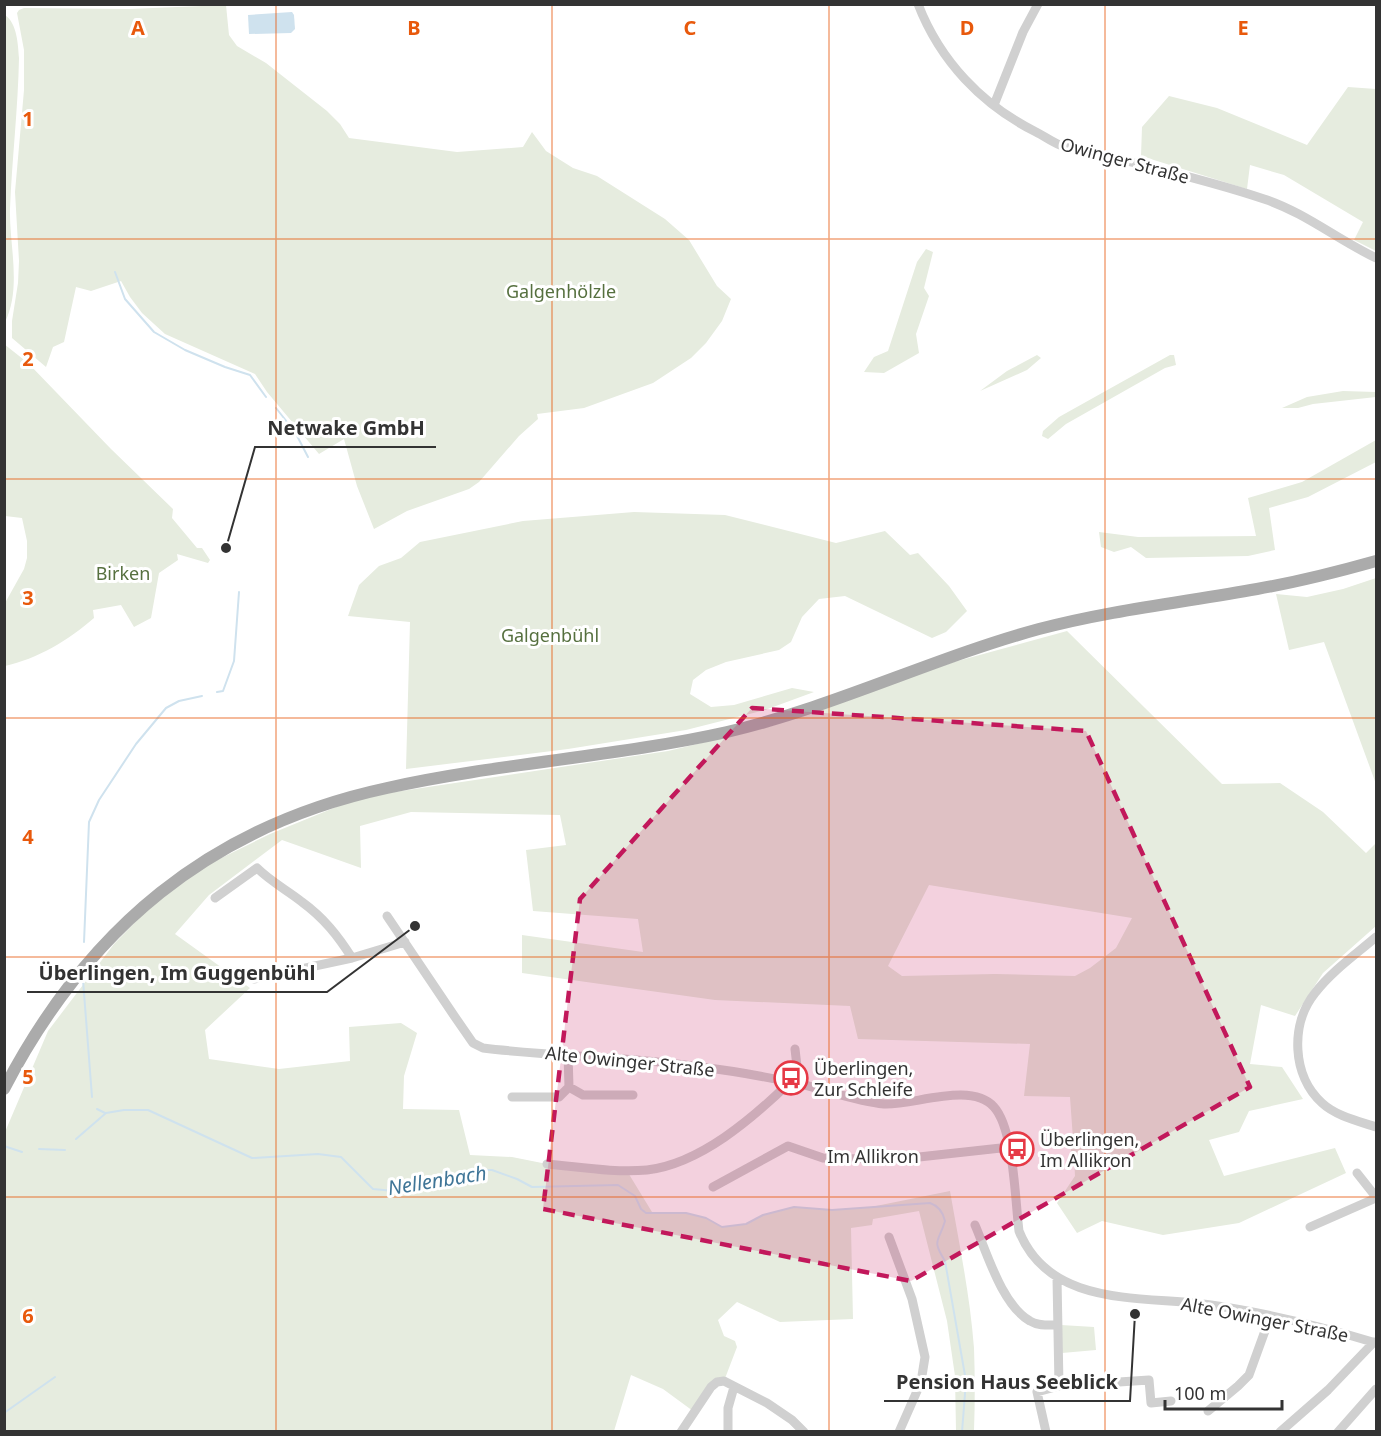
<svg xmlns="http://www.w3.org/2000/svg" width="1381" height="1436" viewBox="0 0 1381 1436" font-family="'Noto Sans',sans-serif">
  <style>
    .green { fill: #e6ecdf; fill-rule: evenodd }
    .water { fill: #cfe2ee }
    .lines { fill: none; stroke-linecap: round; stroke-linejoin: round }
    .stream { stroke: #cfe2ee; stroke-width: 2 }
    .minor { stroke: #d0d0d0; stroke-width: 9 }
    .major { stroke: #ababab; stroke-width: 12 }
    .marked { fill: #c2185b; fill-opacity: 0.2; stroke: #c2185b; stroke-width: 4.5; stroke-dasharray: 12 8; stroke-linejoin: round }
    .grid { fill: none; stroke: #e8590c; stroke-width: 1.5; stroke-opacity: 0.55 }
    .labels { text-anchor: middle; dominant-baseline: central; stroke-width: 6; stroke-linejoin: round; paint-order: stroke }
    .street-label { font-size: 18px; fill: #333; stroke: #fff }
    .park-label { font-size: 18px; fill: #56703f; stroke: #fff }
    .poi-label { font-size: 18px; fill: #333; stroke: #fff; text-anchor: start }
    .water-label { font-size: 20px; font-style: italic; fill: #3f7597; stroke: #fff }
    .grid-label { font-size: 20px; text-anchor: middle; font-weight: bold; fill: #e8590c; stroke: #fff; stroke-width: 6; stroke-linejoin: round; paint-order: stroke }
    .leader { fill: none; stroke: #333; stroke-width: 2 }
    .callout-dot { fill: #333; stroke: #fff; stroke-width: 2 }
    .callout-label { font-size: 20px; text-anchor: middle; font-weight: bold; fill: #333; stroke: #fff; stroke-width: 6; stroke-linejoin: round; paint-order: stroke }
  </style>
  <rect width="100%" height="100%" fill="#fff"/>
  <path class="green" d="M226,5L229,35L237,46L266,63L327,111L340,124L349,138L457,152L523,147L532,132L546,151L573,168L597,176L665,219L689,240L717,286L731,299L722,321L706,343L691,358L653,383L584,408L537,414L538,419L519,436L479,482L469,489L407,511L374,529L357,486L344,439L319,454L267,392L255,374L165,334L142,313L130,297L121,281L91,291L76,287L64,342L53,347L46,367L12,338V321L18,283L19,261L15,192L24,90V50L17,13L19,10L24,8L129,9Z
    M5,15C17,23 18,44 19,58C18,109 12,159 10,209C9,244 22,288 5,322Z
    M1348,87L1376,89V251L1354,240L1363,222L1284,175L1250,165L1247,189L1141,156L1142,127L1169,96L1217,108L1307,145Z
    M926,249L933,252L924,288L929,296L916,334L919,353L884,373L864,372L874,357L888,351L917,262Z
    M4,344L28,363L111,449L173,509L172,518L197,548H202L210,560L208,563L177,554L178,560L159,573L151,618L134,627L121,605L93,610L94,618C69,640 37,659 5,666V603L24,569L27,558V541L22,518L5,516Z
    M1037,355L1041,358L1027,370L980,391L1007,371Z
    M1170,355H1174L1176,365L1165,368L1066,424L1048,439L1042,436L1043,431L1059,417Z
    M1343,391L1376,392V397L1313,404L1298,408H1282L1307,397Z
    M1376,440V462L1308,497L1269,508L1275,550L1248,556L1146,558L1131,547L1114,552L1101,547L1099,532L1138,537L1256,536L1248,498L1302,482Z
    M634,512L725,515L836,543L885,531L910,555L918,553L949,586L967,611L946,632L932,638L845,596L819,599L802,617L791,642L779,650L726,662L706,670L693,680L690,694L711,707L734,705L792,688L814,692L765,710L686,730L568,749L406,769L410,622L348,616L359,585L379,566L401,558L420,542L523,521Z
    M1376,578V784L1324,642L1289,650L1276,594L1307,597L1343,589Z
    M1067,631L1222,784L1280,783L1323,812L1366,853L1376,843V926L1323,973L1295,1016L1261,1005L1250,1064L1282,1067L1303,1099L1249,1111L1239,1132L1209,1140L1224,1176L1335,1148L1346,1173L1239,1223L1163,1235L1102,1221L1077,1233L1057,1203L1075,1176L1074,1156H1070L1073,1139L1070,1097L1024,1096L1030,1044L858,1039L850,1006L715,1000L522,973V935L643,952L638,919L533,911L526,850L566,845L560,815L411,812L360,826L361,868L282,840L209,895L175,934L250,988L205,1030L209,1059L279,1069L350,1061L349,1027L401,1023L417,1033L404,1076L403,1109L459,1110L470,1155L512,1157L547,1164L627,1171L652,1212L686,1213L706,1218L722,1227L746,1224L763,1215L794,1207L832,1210L871,1207L950,1191C959,1243 970,1295 974,1348C975,1376 975,1403 974,1431H956L955,1376L947,1321L919,1211L873,1219L872,1225L851,1228L853,1319L780,1322L737,1302L718,1320L724,1336L735,1341L737,1347L724,1381L717,1382L693,1411L663,1389L631,1375L614,1431L5,1432V1132L48,1031L114,944L149,908L207,865L270,834L346,803L388,793L668,751L772,726L954,662ZM929,885L1132,918L1116,948L1090,968L1075,976L995,974L902,976L888,966Z
    M1061,1325L1094,1327L1096,1350L1062,1353Z"/>
  <path class="water" d="M292,12L294,15L295,29L291,33L249,34L248,15Z"/>
  <g class="lines">
    <path class="stream" d="M115,272L125,299L154,332L185,350L225,367L250,375L266,397
      M276,408L295,432L308,457
      M217,692L223,691L234,661L239,592
      M84,942L89,822L99,800L136,744L166,708L179,701L202,696
      M83,980L92,1097
      M97,1109L105,1113
      M76,1139L106,1113L124,1110H148L252,1158L318,1154L341,1157L373,1189L394,1191L484,1170H492L517,1179L532,1187L618,1185L635,1196L641,1209L646,1213H686L706,1218L722,1227L746,1224L763,1215L794,1207L832,1210L930,1203C939,1206 943,1212 945,1221C939,1242 931,1239 945,1261L966,1381L962,1432
      M4,1146L22,1152
      M39,1149L65,1150
      M4,1413L55,1377"/>
    <path class="minor" d="M918,4C940,61 982,105 1036,132C1044,136 1052,142 1060,145C1083,152 1108,155 1131,162C1175,173 1220,184 1264,199C1304,212 1338,240 1376,258
      M994,105L1023,32L1038,4
      M215,898L257,868C271,882 287,890 302,902C324,918 338,936 352,958
      M387,916L455,1017L473,1043L483,1048C556,1057 629,1056 701,1067C734,1071 767,1077 800,1084C828,1090 855,1101 884,1104C912,1106 971,1081 994,1107C1014,1129 1015,1200 1019,1231C1050,1309 1144,1295 1211,1305C1267,1313 1323,1327 1376,1343
      M1376,937C1355,955 1332,971 1315,993C1290,1024 1292,1076 1322,1103C1336,1116 1358,1121 1376,1127
      M254,979L352,958L405,942
      M795,1049L799,1084
      M568,1054L569,1087L583,1095H633
      M512,1097H559L569,1087
      M547,1164C580,1167 615,1173 647,1170C700,1164 753,1118 790,1082
      M1357,1173L1376,1197
      M713,1187L788,1146L823,1158L845,1159L919,1157L1010,1147
      M975,1225C987,1253 1002,1305 1030,1321C1038,1326 1048,1325 1057,1325
      M1310,1227L1376,1198
      M889,1237L912,1299L925,1357L921,1382L899,1432
      M1057,1278L1059,1386
      M1208,1411L1238,1386L1249,1375L1270,1317
      M681,1432L711,1387L717,1382L724,1381L767,1403L792,1420L804,1432
      M728,1432V1408L734,1387
      M1046,1432L1037,1392L1059,1386L1149,1380L1151,1403L1171,1401
      M1280,1432L1328,1390L1374,1342
      M1338,1432L1376,1389"/>
    <path class="major" d="M4,1089C87,929 210,826 387,788C499,763 615,757 727,732C834,707 933,658 1039,629C1111,610 1185,602 1257,589C1297,582 1337,572 1376,561"/>
  </g>
  <path class="marked" d="M752,708L1086,731L1250,1087L911,1281L543,1209L580,899Z"/>
  <path class="grid" d="M276,4V1432M552,4V1432M829,4V1432M1105,4V1432M4,239H1376M4,479H1376M4,718H1376M4,957H1376M4,1197H1376"/>
  <defs>
    <g id="bus-ring" transform="scale(1.725)"><circle r="9.5" fill="#fff" stroke="#e63946" stroke-width="1.5"/><path d="M-5-6H5V4H4V6H2V4H-2V6H-4V4H-5ZM-3.5-4V0h7V-4ZM-3.5 1.2v1.5H-2V1.2ZM2 1.2v1.5H3.5V1.2Z" fill="#e63946"/></g>
  </defs>
  <g fill-rule="evenodd">
    <use href="#bus-ring" x="791" y="1078"/>
    <use href="#bus-ring" x="1017" y="1149"/>
  </g>
  <g class="labels">
    <g class="street-label">
      <text transform="translate(1125 160) rotate(15)">Owinger Straße</text>
      <text transform="translate(630 1061) rotate(6)">Alte Owinger Straße</text>
      <text x="873" y="1156">Im Allikron</text>
      <text transform="translate(1265 1319) rotate(11)">Alte Owinger Straße</text>
    </g>
    <g class="park-label">
      <text x="561" y="291">Galgenhölzle</text>
      <text x="123" y="573">Birken</text>
      <text x="550" y="635">Galgenbühl</text>
    </g>
    <g class="poi-label">
      <text x="814" y="1068">Überlingen,<tspan x="814" dy="21">Zur Schleife</tspan></text>
      <text x="1040" y="1139">Überlingen,<tspan x="1040" dy="21">Im Allikron</tspan></text>
    </g>
    <g class="water-label">
      <text transform="translate(437 1180) rotate(-9)">Nellenbach</text>
    </g>
  </g>
  <g class="grid-label">
    <text x="138" y="35">A</text>
    <text x="414" y="35">B</text>
    <text x="690" y="35">C</text>
    <text x="967" y="35">D</text>
    <text x="1243" y="35">E</text>
    <text x="28" y="126">1</text>
    <text x="28" y="366">2</text>
    <text x="28" y="605">3</text>
    <text x="28" y="844">4</text>
    <text x="28" y="1084">5</text>
    <text x="28" y="1323">6</text>
  </g>
  <path class="leader" d="M226 548L255 447H436M415 926L327 992H27M1135 1314L1130 1401H884"/>
  <g class="callout-dot">
    <circle cx="226" cy="548" r="6"/>
    <circle cx="415" cy="926" r="6"/>
    <circle cx="1135" cy="1314" r="6"/>
  </g>
  <g class="callout-label">
    <text x="346" y="435">Netwake GmbH</text>
    <text x="177" y="980">Überlingen, Im Guggenbühl</text>
    <text x="1007" y="1389">Pension Haus Seeblick</text>
  </g>
  <rect width="1381" height="1436" fill="none" stroke="#333333" stroke-width="12"/>
  <path d="M1165 1400v9h117v-9" fill="none" stroke="#333333" stroke-width="3"/>
  <text x="1174" y="1400" font-size="18" fill="#333333" stroke="#ffffff" stroke-width="4.5" paint-order="stroke">100 m</text>
</svg>
